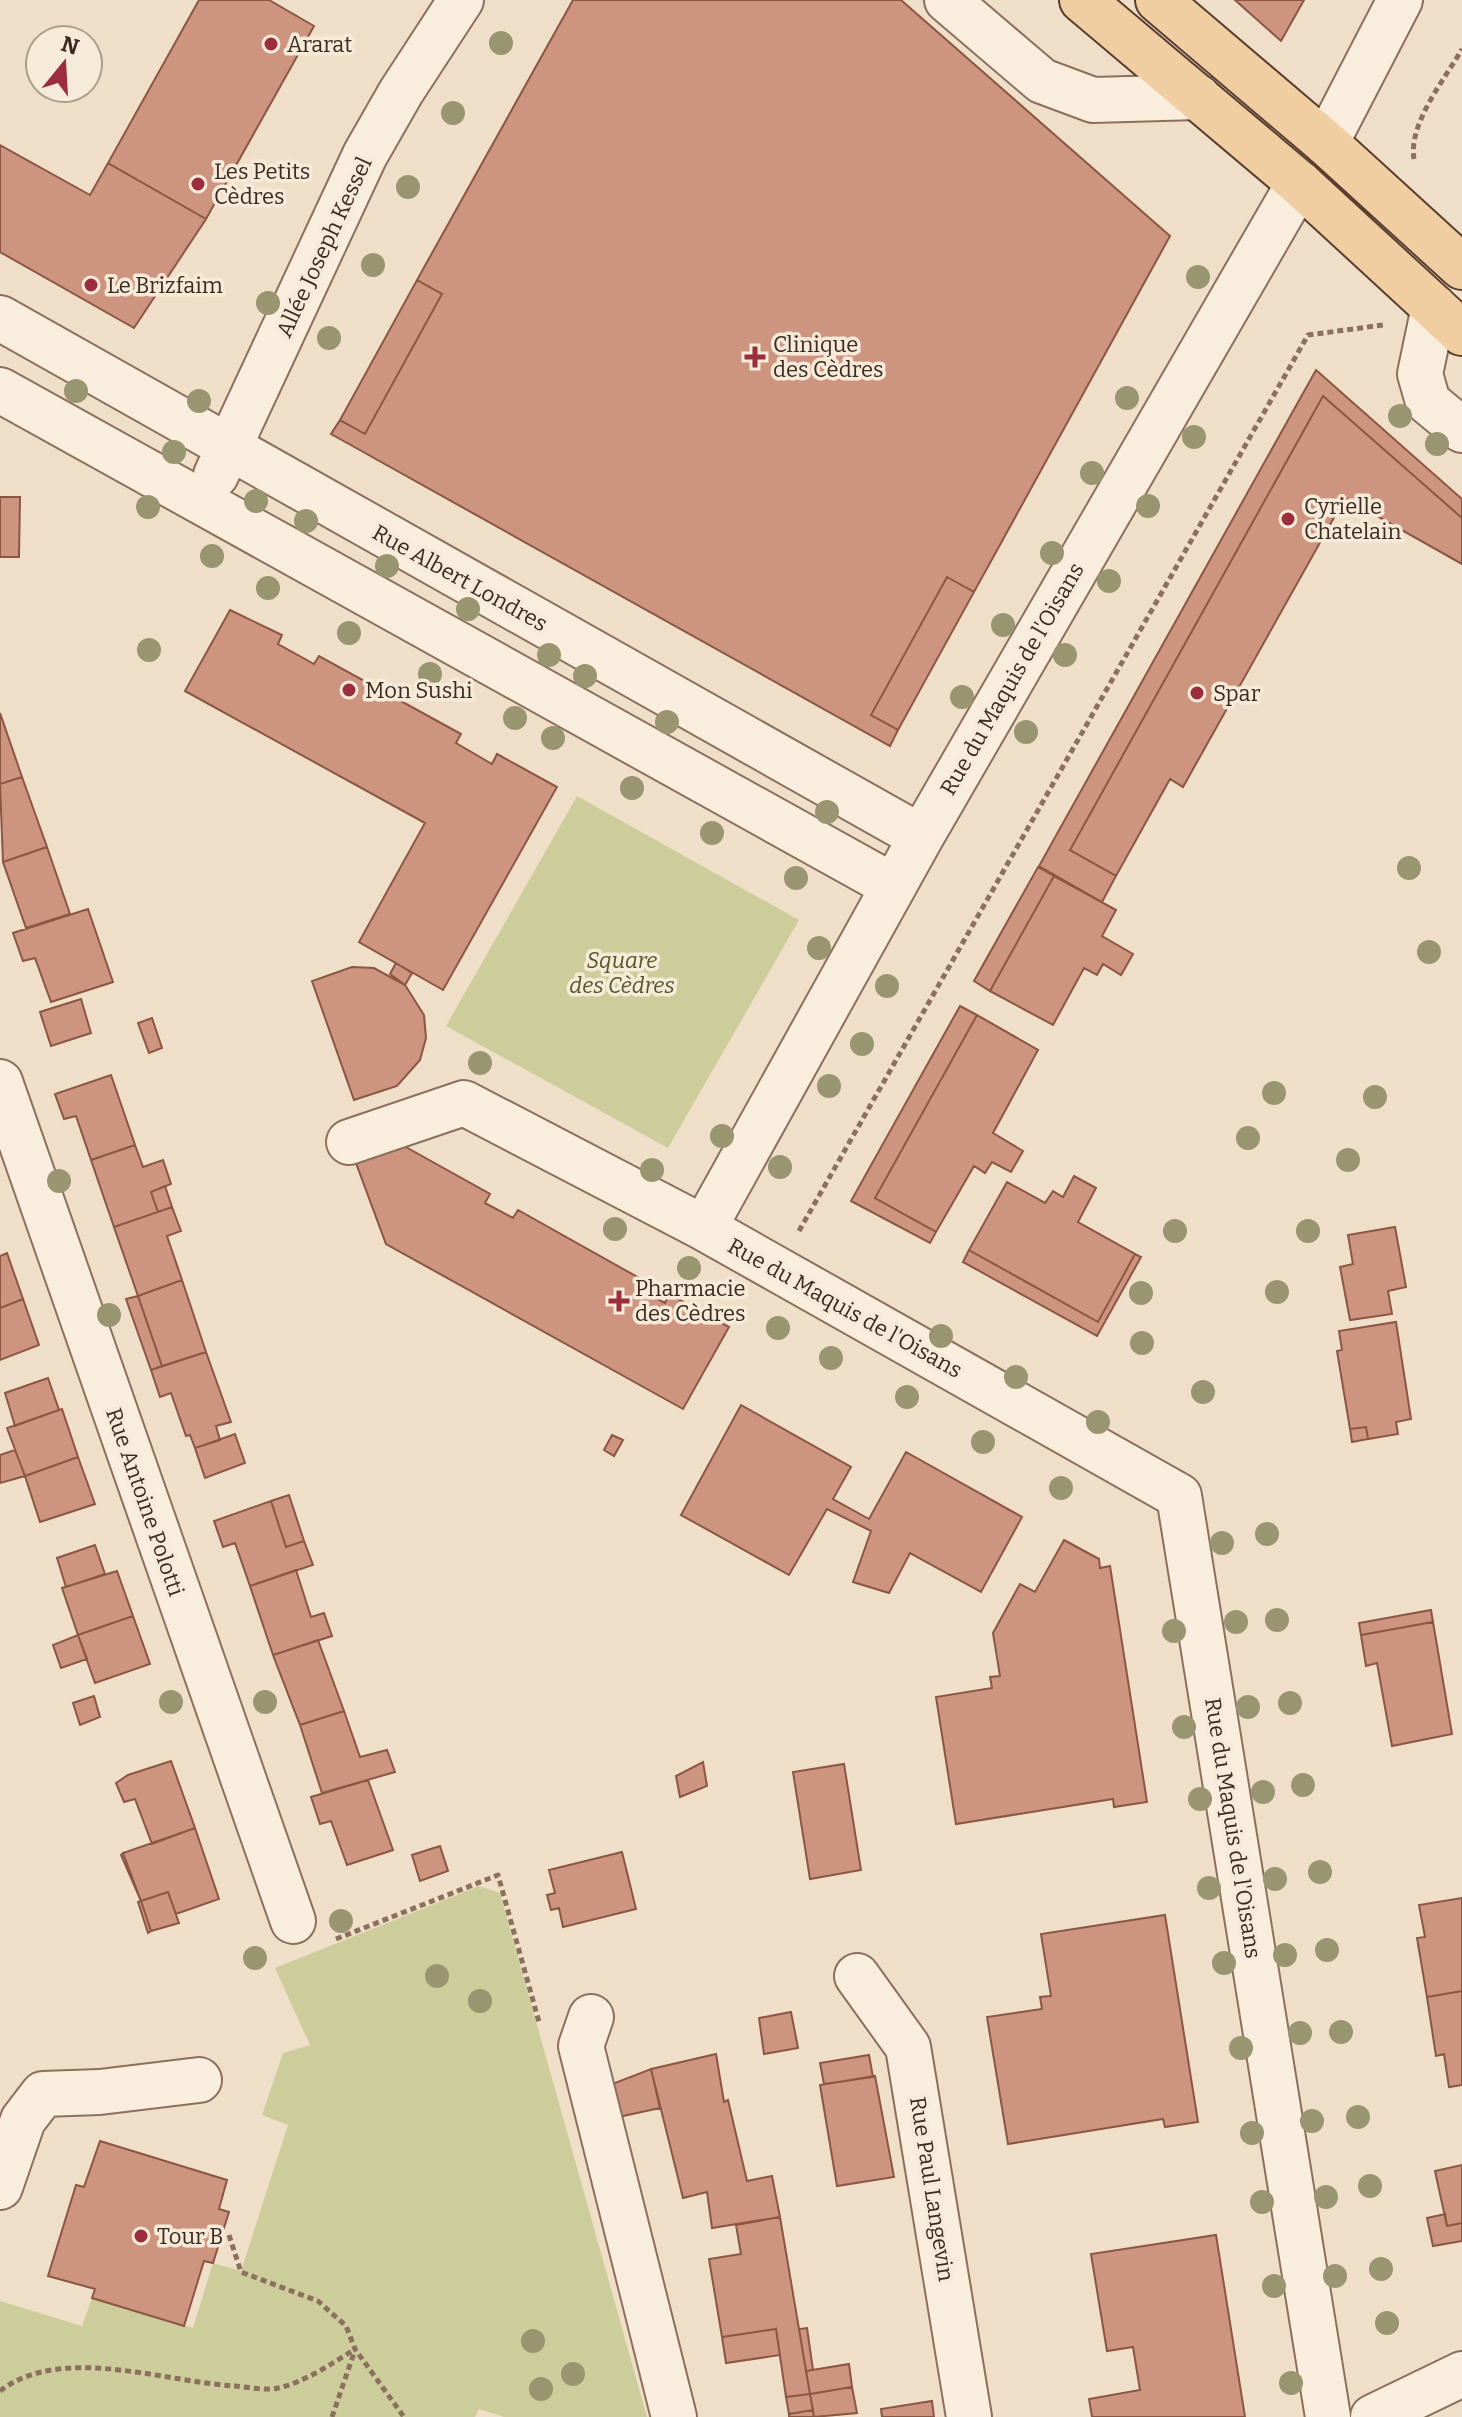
<svg xmlns="http://www.w3.org/2000/svg" width="1462" height="2417" viewBox="0 0 1462 2417" font-family="Bitter,serif">
  <style>
    .green { fill: #cdcd9c }
    .building { fill: #cd957f; stroke: #8b5643; stroke-width: 2 }
    .lines { fill: none; stroke-linecap: round; stroke-linejoin: round }
    .minor-casing { stroke: #8b705d; stroke-width: 48 }
    .major-casing { stroke: #5a3f31; stroke-width: 48 }
    .path { stroke: #8b705d; stroke-width: 5; stroke-dasharray: 6 4; stroke-linecap: butt }
    .minor { stroke: #f9eddd; stroke-width: 44 }
    .major { stroke: #f1cea2; stroke-width: 44 }
    .tree { fill: #999570 }
    .poi-dot { fill: #9b2d3c; stroke: #f6ead9; stroke-width: 3 }
    .labels { text-anchor: middle; dominant-baseline: central; stroke-width: 7; stroke-linejoin: round; paint-order: stroke }
    .poi-label { font-size: 22px; fill: #3c2a21; stroke: #f6ead9; text-anchor: start }
    .street-label { font-size: 22px; fill: #3c2a21; stroke: #f6ead9 }
    .park-label { font-size: 22px; font-style: italic; fill: #525827; stroke: #f6ead9 }
  </style>
  <rect width="100%" height="100%" fill="#efdfc9"/>
  <path class="green" d="M577,796L799,920L668,1148L446,1026Z
    M479,1886L500,1893L647,2417H504L479,2409L475,2417H0V2301L82,2326L92,2298L193,2328L213,2263L241,2271L288,2125L262,2115L283,2053L310,2045L275,1968Z"/>
  <path class="building" d="M199,0H269L314,26L206,219L108,163Z
    M573,0H901L1170,236L974,592L947,577L871,715L898,730L890,746L331,434L340,420L365,434L442,294L417,280Z
    M1235,0H1304L1281,41Z
    M0,145L90,195L108,163L206,219L134,328L0,252Z
    M417,280L442,294L365,434L340,420Z
    M1316,370L1462,499V518L1323,396L1070,850L1116,876L1102,902L1039,866Z
    M1323,396L1462,518V564L1345,498L1183,787L1170,779L1116,876L1070,850Z
    M0,497H20L19,557H0Z
    M947,577L974,592L898,730L871,715Z
    M230,610L282,635L278,644L314,664L319,656L461,734L456,743L492,764L497,754L557,787L443,990L359,942L425,823L185,691Z
    M0,713L22,777L0,784Z
    M22,777L47,847L3,862L0,784Z
    M47,847L70,914L26,928L3,862Z
    M1038,867L1054,876L990,991L974,981Z
    M1054,876L1116,910L1102,936L1133,954L1121,975L1103,964L1097,975L1084,968L1053,1025L990,991Z
    M88,909L113,982L51,1002L35,958L23,961L13,933Z
    M396,963L412,973L405,985L390,974Z
    M352,967L374,968L405,985L424,1015L426,1038L420,1060L397,1086L354,1100L312,981Z
    M81,999L91,1033L51,1046L40,1012Z
    M960,1006L977,1015L875,1198L936,1232L930,1243L851,1201Z
    M977,1015L1038,1050L993,1133L1023,1151L1011,1172L992,1162L985,1173L974,1166L936,1232L875,1198Z
    M152,1018L162,1048L149,1053L138,1023Z
    M111,1075L135,1145L91,1160L76,1116L64,1119L55,1094Z
    M135,1145L143,1167L163,1160L171,1184L151,1192L158,1212L114,1227L91,1160Z
    M404,1146L490,1194L485,1203L513,1218L518,1210L641,1279L637,1288L665,1303L669,1294L729,1327L683,1409L386,1244L356,1163Z
    M1074,1176L1096,1188L1078,1222L1135,1254L1098,1322L969,1250L1007,1182L1045,1203L1053,1191L1063,1197Z
    M165,1186L172,1207L158,1212L151,1192Z
    M172,1207L181,1231L167,1236L182,1280L138,1296L114,1227Z
    M1395,1227L1406,1287L1388,1291L1392,1314L1350,1320L1340,1267L1353,1264L1348,1235Z
    M969,1250L1098,1322L1135,1254L1141,1257L1097,1336L963,1262Z
    M7,1253L23,1299L0,1308V1256Z
    M182,1280L206,1352L162,1366L138,1296Z
    M138,1296L162,1366L151,1370L126,1299Z
    M23,1299L39,1345L0,1360V1308Z
    M1396,1322L1411,1419L1396,1422L1398,1434L1368,1439L1366,1427L1350,1429L1337,1351L1342,1350L1339,1331Z
    M206,1352L231,1422L216,1426L220,1440L195,1448L190,1435L186,1436L171,1393L160,1397L151,1370Z
    M48,1378L59,1410L15,1426L5,1393Z
    M741,1405L851,1467L833,1499L869,1519L906,1452L1022,1517L981,1592L910,1553L889,1593L853,1582L871,1531L827,1509L789,1575L681,1515Z
    M62,1409L78,1457L25,1476L7,1428Z
    M1366,1427L1368,1439L1352,1442L1350,1429Z
    M235,1434L245,1463L205,1478L195,1448Z
    M612,1435L623,1440L614,1456L604,1450Z
    M15,1450L25,1476L0,1483V1455Z
    M78,1457L95,1504L40,1522L25,1476Z
    M289,1495L304,1541L286,1547L271,1501Z
    M271,1501L286,1547L304,1541L313,1565L250,1586L235,1543L223,1547L214,1521Z
    M1064,1540L1099,1559L1100,1568L1110,1566L1147,1802L1114,1807L1113,1799L956,1824L936,1697L992,1688L990,1677L1000,1676L993,1633L1020,1584L1035,1592Z
    M95,1545L105,1574L66,1587L57,1558Z
    M296,1570L311,1617L324,1613L332,1636L273,1655L250,1586Z
    M117,1571L133,1616L78,1635L62,1588Z
    M1431,1610L1433,1622L1361,1635L1359,1623Z
    M133,1616L150,1664L95,1683L78,1635Z
    M1433,1622L1452,1734L1392,1746L1377,1663L1366,1666L1361,1635Z
    M78,1635L87,1659L61,1668L53,1645Z
    M318,1640L344,1711L300,1725L273,1655Z
    M94,1696L100,1717L80,1725L73,1703Z
    M344,1711L360,1757L387,1750L395,1772L322,1793L300,1725Z
    M171,1761L195,1828L152,1844L135,1799L124,1802L116,1783L128,1775Z
    M703,1762L707,1786L680,1797L676,1776Z
    M844,1764L861,1870L810,1879L793,1772Z
    M368,1780L393,1850L347,1865L331,1821L320,1824L311,1797Z
    M195,1828L219,1899L176,1914L168,1892L141,1901L123,1853Z
    M440,1846L448,1871L420,1881L412,1855Z
    M622,1852L636,1909L563,1927L559,1908L551,1910L547,1895L555,1893L549,1870Z
    M123,1853L141,1901L121,1855Z
    M168,1892L179,1923L151,1931L141,1901Z
    M1462,1898V1991L1427,1997L1417,1938L1425,1937L1419,1905Z
    M141,1901L151,1931L148,1933L138,1902Z
    M1165,1915L1198,2122L1165,2127L1163,2119L1008,2144L987,2017L1042,2009L1040,1997L1051,1996L1041,1934Z
    M1462,1991V2085L1449,2087L1444,2054L1436,2056L1427,1997Z
    M791,2012L798,2048L764,2054L759,2018Z
    M716,2054L724,2102L728,2100L747,2181L772,2176L780,2217L712,2228L707,2192L683,2198L651,2069Z
    M869,2055L873,2077L824,2084L820,2063Z
    M651,2069L660,2108L614,2118L607,2086Z
    M875,2076L894,2177L837,2186L820,2085Z
    M100,2141L227,2180L219,2209L229,2212L213,2263L204,2261L184,2326L92,2298L95,2289L48,2276L76,2185L84,2187Z
    M1462,2165V2223L1447,2226L1435,2171Z
    M1445,2214L1447,2226L1462,2223V2241L1433,2246L1427,2218Z
    M780,2217L810,2394L786,2397L776,2329L722,2337L709,2259L741,2254L736,2225Z
    M1216,2235L1245,2417H1092L1089,2399L1140,2390L1133,2347L1107,2351L1091,2254Z
    M807,2328L813,2370L806,2371L799,2329Z
    M776,2329L780,2355L726,2363L722,2337Z
    M849,2364L852,2387L810,2394L806,2371Z
    M852,2387L857,2413L814,2417L810,2394Z
    M810,2394L813,2410L789,2414L786,2397Z
    M932,2401L934,2417H882L881,2409Z
    M813,2410L814,2417H789V2414Z"/>
  <g class="lines">
    <g class="minor-casing">
      <path id="minor" d="M947,0L1042,81L1093,100L1198,97
        M1326,143L1400,0
        M1299,183L921,837L704,1228L1179,1496L1328,2417
        M1434,307L1420,374L1428,402L1462,430
        M0,318L921,837
        M0,390L893,886
        M216,475L365,155L401,92L461,0
        M0,1082L293,1921
        M349,1142L464,1103L704,1228
        M857,1976L908,2047L969,2417
        M591,2017L581,2046L674,2417
        M0,2187L23,2120L43,2094L100,2092L199,2080
        M1373,2417L1462,2374"/>
    </g>
    <g class="major-casing">
      <path id="major" d="M1082,0L1299,183L1462,333
        M1158,0L1326,143L1462,267"/>
    </g>
    <path class="path" d="M1414,159C1408,124 1445,79 1462,49
      M799,1231L1308,335L1383,325
      M336,1939L498,1875L539,2022
      M229,2235L241,2272L318,2301L346,2326L355,2349L404,2417
      M0,2391C61,2344 164,2382 235,2386C248,2387 265,2391 278,2388C305,2382 333,2363 355,2349
      M332,2417L355,2350"/>
    <use href="#minor" class="minor"/>
    <use href="#major" class="major"/>
  </g>
  <g class="tree">
    <circle cx="501" cy="43" r="12"/>
    <circle cx="453" cy="113" r="12"/>
    <circle cx="408" cy="187" r="12"/>
    <circle cx="373" cy="265" r="12"/>
    <circle cx="1198" cy="277" r="12"/>
    <circle cx="268" cy="303" r="12"/>
    <circle cx="329" cy="338" r="12"/>
    <circle cx="76" cy="391" r="12"/>
    <circle cx="1127" cy="398" r="12"/>
    <circle cx="199" cy="401" r="12"/>
    <circle cx="1400" cy="416" r="12"/>
    <circle cx="1194" cy="437" r="12"/>
    <circle cx="1437" cy="444" r="12"/>
    <circle cx="174" cy="452" r="12"/>
    <circle cx="1092" cy="473" r="12"/>
    <circle cx="256" cy="501" r="12"/>
    <circle cx="1148" cy="506" r="12"/>
    <circle cx="148" cy="507" r="12"/>
    <circle cx="306" cy="521" r="12"/>
    <circle cx="1052" cy="553" r="12"/>
    <circle cx="212" cy="556" r="12"/>
    <circle cx="387" cy="566" r="12"/>
    <circle cx="1109" cy="581" r="12"/>
    <circle cx="268" cy="588" r="12"/>
    <circle cx="468" cy="609" r="12"/>
    <circle cx="1003" cy="625" r="12"/>
    <circle cx="349" cy="633" r="12"/>
    <circle cx="149" cy="650" r="12"/>
    <circle cx="549" cy="655" r="12"/>
    <circle cx="1065" cy="655" r="12"/>
    <circle cx="430" cy="674" r="12"/>
    <circle cx="585" cy="676" r="12"/>
    <circle cx="962" cy="697" r="12"/>
    <circle cx="515" cy="718" r="12"/>
    <circle cx="667" cy="722" r="12"/>
    <circle cx="1026" cy="732" r="12"/>
    <circle cx="553" cy="738" r="12"/>
    <circle cx="632" cy="788" r="12"/>
    <circle cx="827" cy="812" r="12"/>
    <circle cx="712" cy="833" r="12"/>
    <circle cx="1409" cy="868" r="12"/>
    <circle cx="796" cy="878" r="12"/>
    <circle cx="819" cy="948" r="12"/>
    <circle cx="1429" cy="952" r="12"/>
    <circle cx="887" cy="986" r="12"/>
    <circle cx="862" cy="1044" r="12"/>
    <circle cx="480" cy="1063" r="12"/>
    <circle cx="829" cy="1086" r="12"/>
    <circle cx="1274" cy="1093" r="12"/>
    <circle cx="1375" cy="1097" r="12"/>
    <circle cx="722" cy="1136" r="12"/>
    <circle cx="1248" cy="1138" r="12"/>
    <circle cx="1348" cy="1160" r="12"/>
    <circle cx="780" cy="1167" r="12"/>
    <circle cx="652" cy="1170" r="12"/>
    <circle cx="59" cy="1181" r="12"/>
    <circle cx="615" cy="1229" r="12"/>
    <circle cx="1175" cy="1231" r="12"/>
    <circle cx="1308" cy="1231" r="12"/>
    <circle cx="689" cy="1268" r="12"/>
    <circle cx="1277" cy="1292" r="12"/>
    <circle cx="1141" cy="1293" r="12"/>
    <circle cx="109" cy="1315" r="12"/>
    <circle cx="778" cy="1328" r="12"/>
    <circle cx="941" cy="1336" r="12"/>
    <circle cx="1142" cy="1343" r="12"/>
    <circle cx="831" cy="1358" r="12"/>
    <circle cx="1016" cy="1377" r="12"/>
    <circle cx="1203" cy="1392" r="12"/>
    <circle cx="907" cy="1397" r="12"/>
    <circle cx="1098" cy="1422" r="12"/>
    <circle cx="983" cy="1442" r="12"/>
    <circle cx="1061" cy="1488" r="12"/>
    <circle cx="1267" cy="1534" r="12"/>
    <circle cx="1222" cy="1543" r="12"/>
    <circle cx="1277" cy="1620" r="12"/>
    <circle cx="1236" cy="1622" r="12"/>
    <circle cx="1174" cy="1631" r="12"/>
    <circle cx="171" cy="1702" r="12"/>
    <circle cx="265" cy="1702" r="12"/>
    <circle cx="1290" cy="1703" r="12"/>
    <circle cx="1248" cy="1707" r="12"/>
    <circle cx="1184" cy="1727" r="12"/>
    <circle cx="1303" cy="1785" r="12"/>
    <circle cx="1263" cy="1792" r="12"/>
    <circle cx="1200" cy="1799" r="12"/>
    <circle cx="1320" cy="1872" r="12"/>
    <circle cx="1275" cy="1879" r="12"/>
    <circle cx="1209" cy="1888" r="12"/>
    <circle cx="341" cy="1921" r="12"/>
    <circle cx="1327" cy="1950" r="12"/>
    <circle cx="1285" cy="1955" r="12"/>
    <circle cx="255" cy="1958" r="12"/>
    <circle cx="1224" cy="1963" r="12"/>
    <circle cx="437" cy="1976" r="12"/>
    <circle cx="480" cy="2001" r="12"/>
    <circle cx="1341" cy="2032" r="12"/>
    <circle cx="1300" cy="2033" r="12"/>
    <circle cx="1241" cy="2048" r="12"/>
    <circle cx="1358" cy="2117" r="12"/>
    <circle cx="1312" cy="2121" r="12"/>
    <circle cx="1252" cy="2133" r="12"/>
    <circle cx="1370" cy="2186" r="12"/>
    <circle cx="1326" cy="2197" r="12"/>
    <circle cx="1262" cy="2202" r="12"/>
    <circle cx="1381" cy="2269" r="12"/>
    <circle cx="1335" cy="2276" r="12"/>
    <circle cx="1274" cy="2286" r="12"/>
    <circle cx="1387" cy="2323" r="12"/>
    <circle cx="533" cy="2341" r="12"/>
    <circle cx="573" cy="2374" r="12"/>
    <circle cx="1291" cy="2383" r="12"/>
    <circle cx="541" cy="2389" r="12"/>
  </g>
  <g class="poi-dot">
    <circle cx="271" cy="44" r="8"/>
    <circle cx="198" cy="184" r="8"/>
    <circle cx="91" cy="285" r="8"/>
    <path d="M751 345h8v8h8v8h-8v8h-8v-8h-8v-8h8z"/>
    <circle cx="1288" cy="519" r="8"/>
    <circle cx="349" cy="690" r="8"/>
    <circle cx="1197" cy="693" r="8"/>
    <path d="M615 1289h8v8h8v8h-8v8h-8v-8h-8v-8h8z"/>
    <circle cx="141" cy="2236" r="8"/>
  </g>
  <g class="labels">
    <g class="poi-label">
      <text x="287" y="44">Ararat</text>
      <text x="214" y="171">Les Petits<tspan x="214" dy="25">Cèdres</tspan></text>
      <text x="107" y="285">Le Brizfaim</text>
      <text x="773" y="344">Clinique<tspan x="773" dy="25">des Cèdres</tspan></text>
      <text x="1304" y="506">Cyrielle<tspan x="1304" dy="25">Chatelain</tspan></text>
      <text x="365" y="690">Mon Sushi</text>
      <text x="1213" y="693">Spar</text>
      <text x="635" y="1288">Pharmacie<tspan x="635" dy="25">des Cèdres</tspan></text>
      <text x="157" y="2236">Tour B</text>
    </g>
    <g class="street-label">
      <text transform="translate(324 247) rotate(-65)">Allée Joseph Kessel</text>
      <text transform="translate(460 578) rotate(29)">Rue Albert Londres</text>
      <text transform="translate(1012 679) rotate(-60)">Rue du Maquis de l'Oisans</text>
      <text transform="translate(845 1308) rotate(29)">Rue du Maquis de l'Oisans</text>
      <text transform="translate(145 1502) rotate(71)">Rue Antoine Polotti</text>
      <text transform="translate(1233 1828) rotate(81)">Rue du Maquis de l'Oisans</text>
      <text transform="translate(932 2189) rotate(81)">Rue Paul Langevin</text>
    </g>
    <g class="park-label">
      <text x="622" y="960">Square<tspan x="622" dy="25">des Cèdres</tspan></text>
    </g>
  </g>
  <g transform="translate(64 64) rotate(18)"><circle r="38" fill="#f6ead9" stroke="#ac9d8f" stroke-width="2"/>
  <path d="M0-6L14 30L0 20L-14 30Z" fill="#9b2d3c"/>
  <text y="-12" font-size="22" font-weight="bold" text-anchor="middle" fill="#3c2a21">N</text>
  </g>
</svg>
